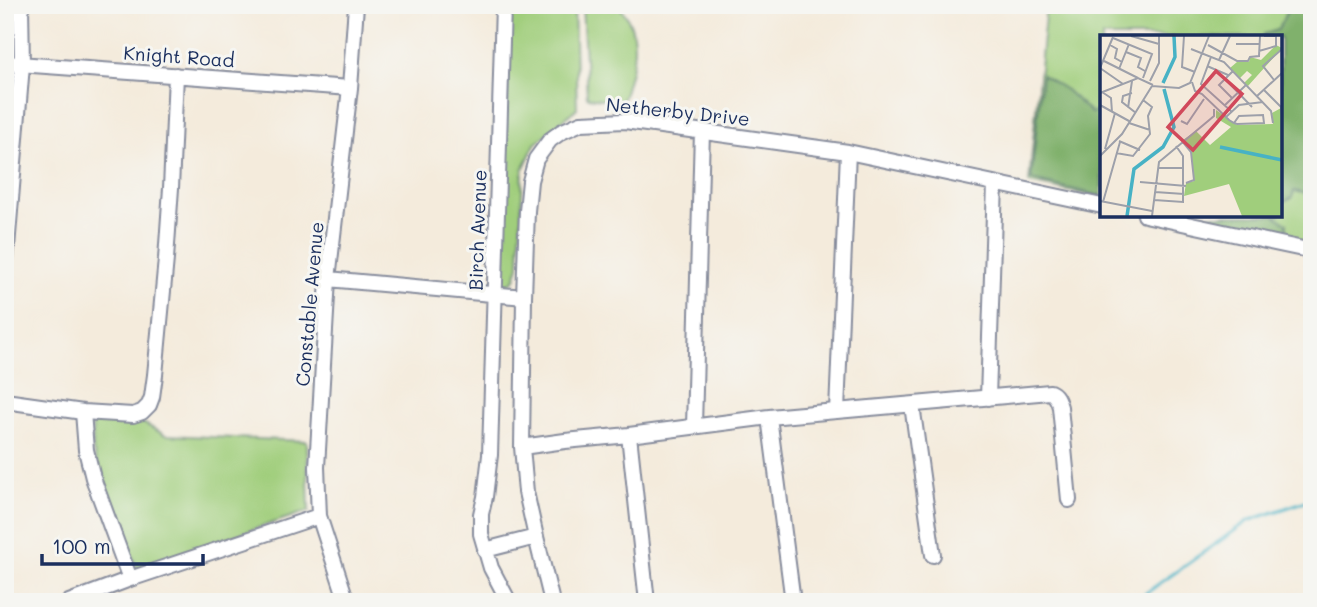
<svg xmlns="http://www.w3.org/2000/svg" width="1317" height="607" viewBox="0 0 1317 607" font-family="Mali,sans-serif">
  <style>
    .green { fill: #a0ce7c; stroke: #5e7e6d; stroke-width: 2 }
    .forest { fill: #80b16c; stroke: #4e7065; stroke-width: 2 }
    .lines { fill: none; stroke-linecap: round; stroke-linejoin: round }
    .stream { stroke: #47b2c5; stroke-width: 3.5 }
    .minor-casing { stroke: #888d9d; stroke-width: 18 }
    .minor { stroke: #fff; stroke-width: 14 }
    .labels { text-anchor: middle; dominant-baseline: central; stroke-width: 6; stroke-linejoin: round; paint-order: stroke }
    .street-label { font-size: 19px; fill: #1b2f5e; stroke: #f6f6f2 }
    .inset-river { fill: none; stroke: #47b2c5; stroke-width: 3.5 }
    .inset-road { fill: none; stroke: #9da0aa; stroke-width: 2 }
    .view { fill: #d1495b; fill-opacity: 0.15; stroke: #d1495b; stroke-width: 3.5 }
    .inset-edge { fill: none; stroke: #1b2f5e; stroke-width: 3.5 }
  </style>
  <rect width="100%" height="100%" fill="#f6f6f2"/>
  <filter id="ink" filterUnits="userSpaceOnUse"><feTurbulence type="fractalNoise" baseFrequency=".0143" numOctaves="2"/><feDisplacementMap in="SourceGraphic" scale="14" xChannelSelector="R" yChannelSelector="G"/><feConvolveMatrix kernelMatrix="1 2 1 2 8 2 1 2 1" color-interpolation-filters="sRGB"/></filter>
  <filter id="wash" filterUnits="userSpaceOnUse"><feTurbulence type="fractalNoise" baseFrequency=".00686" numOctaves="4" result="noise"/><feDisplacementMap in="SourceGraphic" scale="28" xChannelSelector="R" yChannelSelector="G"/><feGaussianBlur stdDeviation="1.57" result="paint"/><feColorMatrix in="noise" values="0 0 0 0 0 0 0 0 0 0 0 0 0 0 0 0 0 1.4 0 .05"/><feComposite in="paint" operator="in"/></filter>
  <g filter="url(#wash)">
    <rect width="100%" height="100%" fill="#f4ebdc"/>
    <path class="green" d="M511,5H574L577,108L535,144L523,169L519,266L515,279L508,285L502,283L500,279Z
      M582,5H618C621,9 626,14 628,19C641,44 630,77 622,102L587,97Z
      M1046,5H1312V244L1179,215H1280V37H1102V198L1029,183Z
      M92,419L143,423L165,435L307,441L309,511L137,568L102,481L93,450Z"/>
    <path class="forest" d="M1292,5H1312V194H1307L1294,191L1292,198L1284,202L1283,206L1280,210V37H1263L1264,34L1278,30L1285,15Z
      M1042,75L1066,90L1091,113L1102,111V196L1031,180Z
      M1189,215H1274L1287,223V233L1282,236Z"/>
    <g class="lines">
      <path class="stream" d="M1141,602L1146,593L1248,521L1312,499"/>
    </g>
  </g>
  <g filter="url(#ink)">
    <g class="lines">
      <g class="minor-casing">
        <path id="minor" d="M503,5L490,455L485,497L481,514V534L491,568L509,602
          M5,63L350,88
          M1145,215L1312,251
          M5,272L22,65L21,5
          M328,279L524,297
          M988,398L995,183
          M5,401L83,412L133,415L142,412L149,405L152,397L155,375L166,259L171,188L176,75
          M912,405L933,555
          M837,411L848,152
          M83,412L86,450L93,478L130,579
          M769,417L793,602
          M694,426L702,131
          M629,435L647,602
          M522,447L565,441L629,435L769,417L1050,392C1057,395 1058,401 1060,407L1069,500
          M485,550L536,537
          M69,602L130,579L319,516
          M347,602L319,516L317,467L328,279L350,88L356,5
          M552,602L536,537L526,492L522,447L524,297L527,211L530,181L536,159L550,140L561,132L581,123L625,121L848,152L1102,206"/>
      </g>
      <use href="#minor" class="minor"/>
    </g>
  </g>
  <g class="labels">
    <g class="street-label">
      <text transform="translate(179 56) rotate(4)">Knight Road</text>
      <text transform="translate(678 111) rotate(6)">Netherby Drive</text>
      <text transform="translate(477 230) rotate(-88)">Birch Avenue</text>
      <text transform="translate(309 304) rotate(-85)">Constable Avenue</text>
    </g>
  </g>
  <g transform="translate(1100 35)">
    <rect width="182" height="182" fill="#f4ebdc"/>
    <path d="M176,10L182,13L148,51L144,48L152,40L147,36L140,43L130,33L137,27H149L150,22L161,25ZM181,73L182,181H142L129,149L84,161L86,148L94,146L91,117L83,105L96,96L110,110L131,92L116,83V75L137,90L173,89L172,78Z" fill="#a0ce7c"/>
    <path class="inset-river" d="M63,48L75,22L74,1M120,112L182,125M27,181L34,134L63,112L74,92L64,54"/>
    <path class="inset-road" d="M31,1L59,9M84,1L82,32L95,37M13,3L52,19L43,43M136,9H159M10,10L17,14L15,23L22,27M108,10L137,26H148L150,22L159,21L160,1M91,14L124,27L171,76L173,88M159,16L176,11V1H164M26,17L41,23L38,32L45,36M111,22L101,49L132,77M119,25L130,1M4,26L38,43M107,31L128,40M0,33L13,2M0,33L23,49M19,34L29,9M125,44L152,72M174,45L163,31L182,14M50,46L59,28V1M92,47L95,56L102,59L126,82L129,85L134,88L137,89L164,88L163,80L139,81L134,88M164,55L181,72L182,80M2,57L11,63L12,77M0,58L38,43L53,50M32,58L23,61L22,67L36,78M157,61L182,38M132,63L119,50L133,36M0,70L29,86M125,70L146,50M28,73L32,46M126,82L139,70L163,67M81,86L87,89L104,64M29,88L50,95M19,106L40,115M82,106L91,117L94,145L86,148M5,114L15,78M16,118L33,121L50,99L48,81L52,72L43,65M0,121L22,99L52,51L79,53L90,48L109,1M58,133H84M40,147L86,151M55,157L84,159M54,165L83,167V121L76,111M0,166L52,176M3,167L20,107M52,181L59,127L114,81V74"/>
    <path class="view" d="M116,36L142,59L93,115L68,92Z"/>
    <rect width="182" height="182" class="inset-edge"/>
  </g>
  <rect width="1317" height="607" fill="none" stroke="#f6f6f2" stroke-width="28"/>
  <path d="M42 554v10h161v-10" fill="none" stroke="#1b2f5e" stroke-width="3.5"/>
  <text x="52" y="554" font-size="21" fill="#1b2f5e" stroke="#f6f6f2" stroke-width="5" paint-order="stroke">100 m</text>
</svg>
